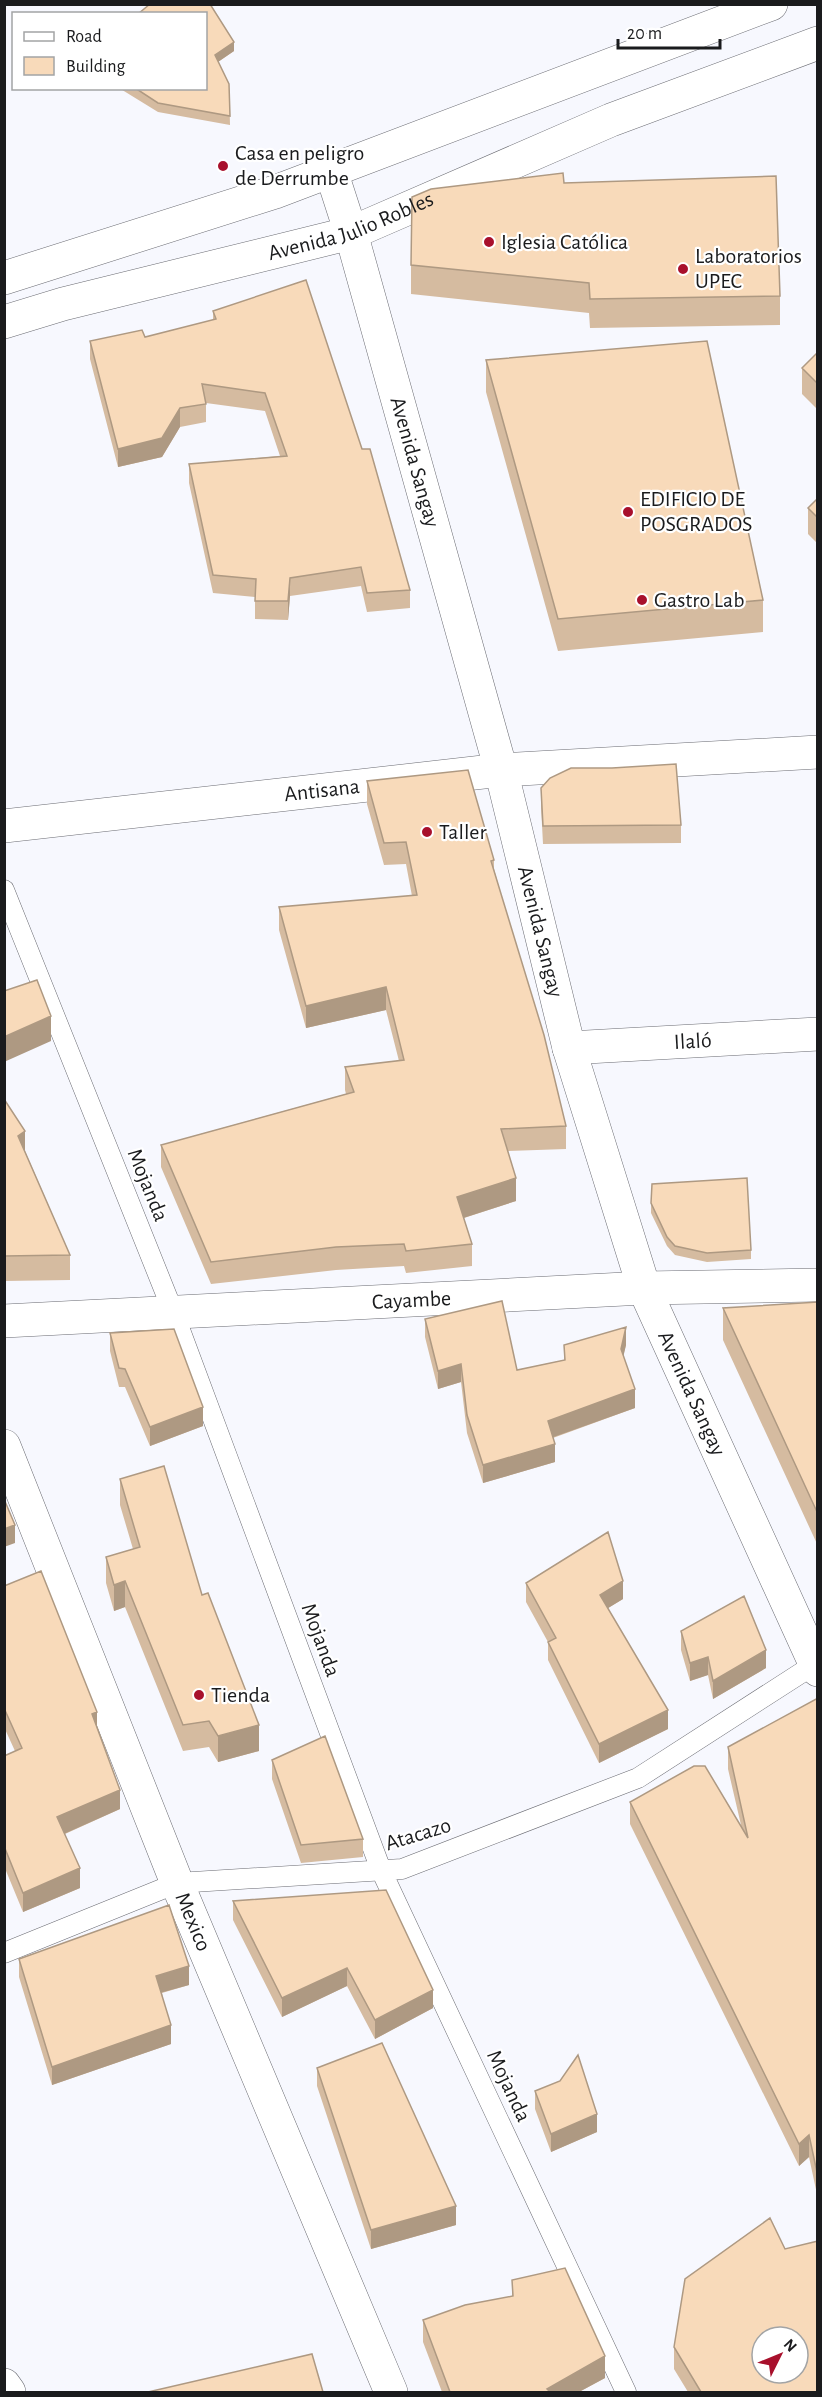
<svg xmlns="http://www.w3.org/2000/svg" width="822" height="2397" viewBox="0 0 822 2397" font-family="'Alegreya Sans',sans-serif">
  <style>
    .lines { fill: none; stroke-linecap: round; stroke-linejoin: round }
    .service-casing { stroke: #6b6c73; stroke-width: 21 }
    .minor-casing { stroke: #6b6c73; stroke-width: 34 }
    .secondary-casing { stroke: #6b6c73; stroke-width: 34 }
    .service { stroke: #fff; stroke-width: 20 }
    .minor { stroke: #fff; stroke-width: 33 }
    .secondary { stroke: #fff; stroke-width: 33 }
    .wall { fill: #d5bba0 }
    .shaded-wall { fill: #ae9982 }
    .building { fill: #f8daba; stroke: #ae9982; stroke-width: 1.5; fill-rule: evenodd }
    .poi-dot { fill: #a8102c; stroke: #fff; stroke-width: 2 }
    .labels { text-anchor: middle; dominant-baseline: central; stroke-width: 4.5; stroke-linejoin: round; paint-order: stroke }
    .poi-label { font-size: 22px; fill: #1a1b1d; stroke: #fff; text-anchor: start }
    .street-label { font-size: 22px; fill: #1a1b1d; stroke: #fff }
  </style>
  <rect width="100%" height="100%" fill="#f7f8fe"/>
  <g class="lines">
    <g class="service-casing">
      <path id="service" d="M4,890L174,1314L381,1870L626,2392
        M4,1953L177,1883L402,1869L638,1778L815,1664"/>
    </g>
    <g class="minor-casing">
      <g id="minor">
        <path id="s1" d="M331,171L351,233L501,770L569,1048L644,1288L818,1670"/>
        <path id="s2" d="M4,826L501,770L818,752"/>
        <path id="s3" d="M569,1048L818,1034"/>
        <path id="s4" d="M4,1321L644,1288L818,1285"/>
        <path id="s5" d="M4,1446L177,1883L391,2392"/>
        <path d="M4,2385L9,2392"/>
      </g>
    </g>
    <g class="secondary-casing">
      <g id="secondary">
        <path d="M4,278L275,192L771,4"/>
        <path id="s6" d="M4,322L63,304L351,233L611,120L818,43"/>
      </g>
    </g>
    <use href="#service" class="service"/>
    <use href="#minor" class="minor"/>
    <use href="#secondary" class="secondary"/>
  </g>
  <path class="wall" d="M206,14L234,51L218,62L229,84L230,125L158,112L119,88H206Z
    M564,183L780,296V325L590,328L589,313L411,294V265Z
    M213,311L362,449L410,590V608L367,612L361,586L290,596L288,620L255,619V597L213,593L189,483V464L280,456L265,411L206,403V422L180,427L162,457L118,467L90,359V341L145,337L213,320Z
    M818,352V410L802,394V368Z
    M486,360L763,600V632L558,651L486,392Z
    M818,498V544L808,534V508Z
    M367,781L494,860V869L566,1126V1149L508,1151L516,1201L464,1218L472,1244V1266L406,1273L404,1266L336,1270L211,1284L161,1167V1145L346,1094L345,1090V1067L399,1061L386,1010L306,1028L279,930V907L412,896L406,864L384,865L367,804Z
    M541,788L681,825V843L543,844L541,806Z
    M4,1099L25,1151L70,1255V1280L4,1281Z
    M651,1203L751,1250V1259L707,1262L675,1255L667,1246L651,1213Z
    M818,1302V1546L723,1340V1308Z
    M425,1319L517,1370L564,1360V1345H626L623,1356L635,1408L553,1438L555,1462L483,1483L467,1433L461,1382L438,1389L425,1337Z
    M110,1333L203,1426L150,1446L125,1387H119L110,1351Z
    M120,1479L202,1595L259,1751L218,1762L209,1747L183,1751L125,1607L114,1611L106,1583V1557L133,1549L120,1505Z
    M526,1583L623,1599L608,1608L668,1729L599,1763L548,1660V1642L526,1602Z
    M4,1586L97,1728L120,1809L65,1834L80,1888L23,1912L4,1866V1756L15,1751L4,1727Z
    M681,1631L766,1668L713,1699L708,1675L690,1681L681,1650Z
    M818,1698V2199L809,2157L799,2166L630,1824V1802L741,1825L728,1769V1747Z
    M272,1760L363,1839V1857L301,1863L272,1779Z
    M233,1901L433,2008L375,2039L347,1986L282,2017L233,1920Z
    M19,1959L189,1985L162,1993L171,2044L52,2085L19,1977Z
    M317,2068L456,2225L371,2249L317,2086Z
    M535,2091L597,2132L551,2152L535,2109Z
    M785,2249L818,2392H688L674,2369V2347Z
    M512,2280L605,2378L579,2392H442L423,2342V2320L512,2296Z"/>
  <path class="shaded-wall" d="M234,42V51L215,64V55Z
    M180,408V427L162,457L118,467V449Z
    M290,578V596L288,620V601Z
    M386,987V1010L306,1028V1006Z
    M51,1016V1041L4,1062V1037Z
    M25,1131V1156L18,1136Z
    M516,1178V1201L457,1220V1197Z
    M626,1327V1345L621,1367V1349Z
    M461,1364V1382L438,1389V1371Z
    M635,1389V1408L548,1439V1421Z
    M203,1407V1426L150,1446V1427Z
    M555,1444V1462L483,1483V1465Z
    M15,1525V1543L4,1547V1529Z
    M125,1581V1607L114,1611V1585Z
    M623,1581V1599L600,1613V1595Z
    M766,1650V1668L713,1699V1681Z
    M708,1657V1675L690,1681V1663Z
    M668,1710V1729L599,1763V1744Z
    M97,1712V1732L92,1714Z
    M259,1725V1751L218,1762V1736Z
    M120,1790V1809L57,1837V1817Z
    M80,1868V1888L23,1912V1893Z
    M189,1966V1985L156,1994V1976Z
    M347,1968V1986L282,2017V1998Z
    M433,1990V2008L375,2039V2020Z
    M171,2025V2044L52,2085V2067Z
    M597,2114V2132L551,2152V2134Z
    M809,2135V2157L799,2166V2144Z
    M456,2206V2225L371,2249V2230Z
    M605,2356V2378L579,2392H547V2389Z"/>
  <path class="building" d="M150,4H210L234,42L215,55L229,84L230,116L158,103L135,88H206V14H138Z
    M563,173L564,183L776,176L780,296L590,299L589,283L411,265L412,197L431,189Z
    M306,280L362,449H370L410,590L367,593L361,567L290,578L288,601H255L256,579L213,575L189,464L287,456L265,393L202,384L206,404L180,408L162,438L118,449L90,341L142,330L145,337L216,319L213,311Z
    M707,341L763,600L558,619L486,360Z
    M818,352V384L802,368Z
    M818,498V518L808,508Z
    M676,764L681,825L543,826L541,788L550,778L571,768H612Z
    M468,770L494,860L491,861L544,1035L566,1126L501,1129L516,1178L457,1197L472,1244L406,1251L404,1244L336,1247L211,1262L161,1145L354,1092L345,1067L404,1060L386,987L306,1006L279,907L417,895L406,842L384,843L367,781Z
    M37,980L51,1016L4,1037V991Z
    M4,1099L25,1131L18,1136L70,1255L4,1256Z
    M747,1178L751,1250L707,1253L675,1246L667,1237L651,1203L652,1184Z
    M502,1301L517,1370L565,1360L564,1345L626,1327L621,1349L635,1389L548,1421L555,1444L483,1465L467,1415L461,1364L438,1371L425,1319Z
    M818,1302V1514L723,1308Z
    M174,1329L203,1407L150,1427L125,1369L119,1368L110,1333Z
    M164,1466L202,1595L208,1593L259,1725L218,1736L209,1721L183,1725L125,1581L114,1585L106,1557L140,1547L120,1479Z
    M4,1499L15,1525L4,1529Z
    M608,1532L623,1581L600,1595L668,1710L599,1744L548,1642L556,1638L526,1583Z
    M41,1571L97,1712L92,1714L120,1790L57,1817L80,1868L23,1893L4,1846V1756L22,1748L4,1708V1586Z
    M744,1596L766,1650L713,1681L708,1657L690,1663L681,1631Z
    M818,1698V2177L809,2135L799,2144L630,1802L694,1766H705L748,1838L728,1747Z
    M325,1736L363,1839L301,1845L272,1760Z
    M386,1890L433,1990L375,2020L347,1968L282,1998L233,1901Z
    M169,1905L189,1966L156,1976L171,2025L52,2067L19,1959Z
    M382,2043L456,2206L371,2230L317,2068Z
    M578,2055L597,2114L551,2134L535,2091L560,2081Z
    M770,2218L785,2249L818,2241V2392H701L674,2347L685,2279ZM762,2337H798V2373H762Z
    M565,2268L605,2356L547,2389L550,2392H450L423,2320L465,2305L513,2296L512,2280Z
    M312,2354L323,2392H148Z"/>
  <g class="poi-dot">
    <circle cx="223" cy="166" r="6"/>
    <circle cx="489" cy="242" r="6"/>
    <circle cx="683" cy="269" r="6"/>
    <circle cx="628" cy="512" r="6"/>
    <circle cx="642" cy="600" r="6"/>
    <circle cx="427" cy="832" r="6"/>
    <circle cx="199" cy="1695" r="6"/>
  </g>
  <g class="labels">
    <g class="poi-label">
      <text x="235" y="153">Casa en peligro<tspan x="235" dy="25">de Derrumbe</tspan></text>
      <text x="501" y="242">Iglesia Católica</text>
      <text x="695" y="256">Laboratorios<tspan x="695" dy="25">UPEC</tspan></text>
      <text x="640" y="499">EDIFICIO DE<tspan x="640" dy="25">POSGRADOS</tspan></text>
      <text x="654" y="600">Gastro Lab</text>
      <text x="439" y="832">Taller</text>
      <text x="211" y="1695">Tienda</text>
    </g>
    <g class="street-label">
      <text stroke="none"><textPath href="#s6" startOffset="360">Avenida Julio Robles</textPath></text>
      <text stroke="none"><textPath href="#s1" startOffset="303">Avenida Sangay</textPath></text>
      <text stroke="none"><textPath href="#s2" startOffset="320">Antisana</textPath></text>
      <text stroke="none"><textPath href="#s1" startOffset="789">Avenida Sangay</textPath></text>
      <text stroke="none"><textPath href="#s3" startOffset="124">Ilaló</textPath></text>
      <text transform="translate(148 1185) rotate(68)">Mojanda</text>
      <text stroke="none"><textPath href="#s4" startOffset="408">Cayambe</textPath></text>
      <text stroke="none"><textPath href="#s1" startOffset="1276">Avenida Sangay</textPath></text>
      <text transform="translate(321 1640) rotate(70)">Mojanda</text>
      <text transform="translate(418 1834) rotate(-17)">Atacazo</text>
      <text stroke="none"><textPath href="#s5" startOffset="512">Mexico</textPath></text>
      <text transform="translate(509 2086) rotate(65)">Mojanda</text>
    </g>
  </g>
  <rect width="822" height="2397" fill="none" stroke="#1a1b1d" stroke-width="12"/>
  <rect x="12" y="12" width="195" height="78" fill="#ffffff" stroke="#a3a4a5" stroke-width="1.5"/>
  <rect x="24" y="32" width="30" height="9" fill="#ffffff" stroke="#a3a4a5" stroke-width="1.5"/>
  <text x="66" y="42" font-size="18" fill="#1a1b1d">Road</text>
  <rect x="24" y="57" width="30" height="18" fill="#f8daba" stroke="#a3a4a5" stroke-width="1.5"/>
  <text x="66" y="72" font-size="18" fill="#1a1b1d">Building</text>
  <g transform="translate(780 2355) rotate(47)"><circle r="28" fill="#ffffff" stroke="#a3a4a5" stroke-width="1.5"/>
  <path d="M0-4.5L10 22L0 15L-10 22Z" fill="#a8102c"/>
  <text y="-9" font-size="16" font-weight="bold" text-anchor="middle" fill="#1a1b1d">N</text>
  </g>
  <path d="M618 39v9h102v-9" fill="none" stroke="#1a1b1d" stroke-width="3"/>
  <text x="627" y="39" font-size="18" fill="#1a1b1d" stroke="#ffffff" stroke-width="4.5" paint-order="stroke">20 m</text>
</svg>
